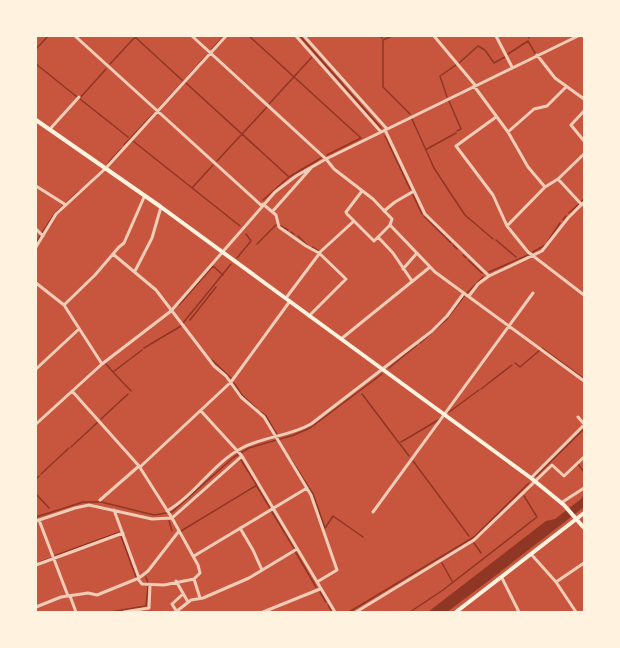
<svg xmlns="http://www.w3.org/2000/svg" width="620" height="648" viewBox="0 0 620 648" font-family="Cabin,sans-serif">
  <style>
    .water { fill: #8f3625 }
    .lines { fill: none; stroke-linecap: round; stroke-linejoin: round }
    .stream { stroke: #8f3625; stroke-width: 1.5 }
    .minor { stroke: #f1ccb7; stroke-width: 3 }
    .secondary { stroke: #fff3e0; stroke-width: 4 }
  </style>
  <rect width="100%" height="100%" fill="#c8553d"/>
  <path class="water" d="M584,494V507L500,572V573H499L447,612H428L546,521L555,519L581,499Z"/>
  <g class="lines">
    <path class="stream" d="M134,36L183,81
      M249,36L361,138L327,155
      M300,36L381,128
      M380,36L382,38
      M392,36L383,40V87L410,114
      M528,36L529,38
      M36,49L48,36
      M212,49L224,36
      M508,54L528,41L535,53
      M459,63L478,46L485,50L494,63L505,57
      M36,64L77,97
      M110,64L136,36
      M186,83L289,177
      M447,97L440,76L456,65
      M80,98L106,69
      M80,99L128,137
      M449,101L461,129L457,131
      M269,104L312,57
      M160,107L207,55
      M412,119L434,168L449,191L465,215L493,239
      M385,136L410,189
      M133,141L240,226
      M124,145L154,113
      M427,149L456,133
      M217,161L267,107
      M108,163L121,149
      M192,188L213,165
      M413,195L422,214
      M263,200L289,177L321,158
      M581,202L584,199
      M66,203L79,191
      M569,213L579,204
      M424,216L451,243
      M563,220L566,216
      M281,226L288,230
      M291,232L294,234
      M42,233L55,213L63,206
      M298,236L307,245
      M496,240L516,257
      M548,241L560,223
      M36,243L40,236
      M257,244L276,225
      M453,245L457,249
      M312,247L319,251
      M533,252L545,245
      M463,255L466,258
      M237,258L251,241L246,234
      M468,260L482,273
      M489,272L528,255
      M467,293L483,277
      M179,305L213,266L223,275
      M449,316L465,295
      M190,320L216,287
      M183,323L231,264
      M420,343L448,318
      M144,348L181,326
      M542,348L583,378L584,376
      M212,360L231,378
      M515,363L520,367L540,350
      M106,364L113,372L142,350
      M389,368L417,345
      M113,372L131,391
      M234,383L242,395L256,408
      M481,389L512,365
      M362,394L409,456
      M261,412L266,416L277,435
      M449,412L479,390
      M101,419L128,394
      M401,442L440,419
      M71,447L98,422
      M290,458L313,494L325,528L333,516L363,537
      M241,460L256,484
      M413,461L469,536
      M578,464L584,472
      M41,474L69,448
      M536,476L584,429
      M36,479L39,476
      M256,485L270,508
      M36,494L49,508
      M272,512L294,548
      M36,517L83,502H101L154,515L172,512L234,457L249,448L294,435L310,428L382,374
      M169,521L172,531
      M181,531L257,485
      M121,536L136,577
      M474,543L481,553
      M295,551L316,587
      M54,556L120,532
      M40,562L51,558
      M442,563L452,581
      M146,577L148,583
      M320,592L326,602
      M328,605L332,612
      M143,611V612
      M110,612L146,606L148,586
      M349,612L474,537L529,483
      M410,612L443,590L537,517L524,496"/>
    <path class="minor" d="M75,36L262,206
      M192,36L326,159L334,169L373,199L392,219L390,225L435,272L584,381
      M296,36L381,132
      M304,36L387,129
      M434,36L475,85
      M496,36L512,67
      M584,36V37
      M537,55L555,78L584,99
      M474,86L508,132L528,167L545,187L558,179L582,205
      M584,111L571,125L584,141
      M496,117L456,146L493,195L507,226L528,252L584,295
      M50,129L79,97
      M385,130L425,214L489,276
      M508,132L534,109L547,106L566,87
      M558,179L584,154
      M36,186L66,205
      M362,191L346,212L347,214L374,241L390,225
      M263,204L276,215L279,227L306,246L319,253L346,279L309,316
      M384,211L395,202L414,191
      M272,212L311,168
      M507,226L545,187
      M36,229L43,236
      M378,237L393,253L412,281
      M36,247L56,214L106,168L226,36
      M319,253L354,221
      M113,254L156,290L214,366L226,376L241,397L264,417L311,495L337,570L317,582
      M403,269L417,253
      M135,271L152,238L161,207
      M36,283L64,305L102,364
      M469,296L478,284L489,276L542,251L568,218L584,202
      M286,298L319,254
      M64,305L95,275L119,247L124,243L145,195
      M341,339L430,267
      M36,369L79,329
      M72,391L139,466L172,518L198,565L200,573L194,579L200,598
      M201,411L242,456L335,612
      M578,417L584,424
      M36,424L102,364L171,311L275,192L296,176L326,159L578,36
      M140,467L231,382L290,301
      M531,478L584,425
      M100,500L139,466
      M561,503L584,488
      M114,510L139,578
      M167,511C195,495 213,463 242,448C264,436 288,437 311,424L432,331L447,316L464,293
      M373,512L533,293
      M39,520L68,596
      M36,521L75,508L89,505L152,519L172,518L242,456
      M240,528L253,550L262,570
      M531,554L556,582L576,612
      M194,556L307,488
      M36,565L123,533
      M502,578L519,612
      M138,579L142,584L164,585L194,579
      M176,581L188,602
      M556,582L584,563
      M70,596L76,612
      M36,607L61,597L88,593L97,595L139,578L148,571L179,531
      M177,611L191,600L203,598L249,578L297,549
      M124,612L149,608L150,585
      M177,612L172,604L183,594
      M263,612L320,589
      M356,612L474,540L552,465L564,476L584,457"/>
    <path class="secondary" d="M36,120L161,207L531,478L564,505L584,528
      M456,612L584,513"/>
  </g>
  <rect width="620" height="648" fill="none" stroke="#fff3e0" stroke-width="74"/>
</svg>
